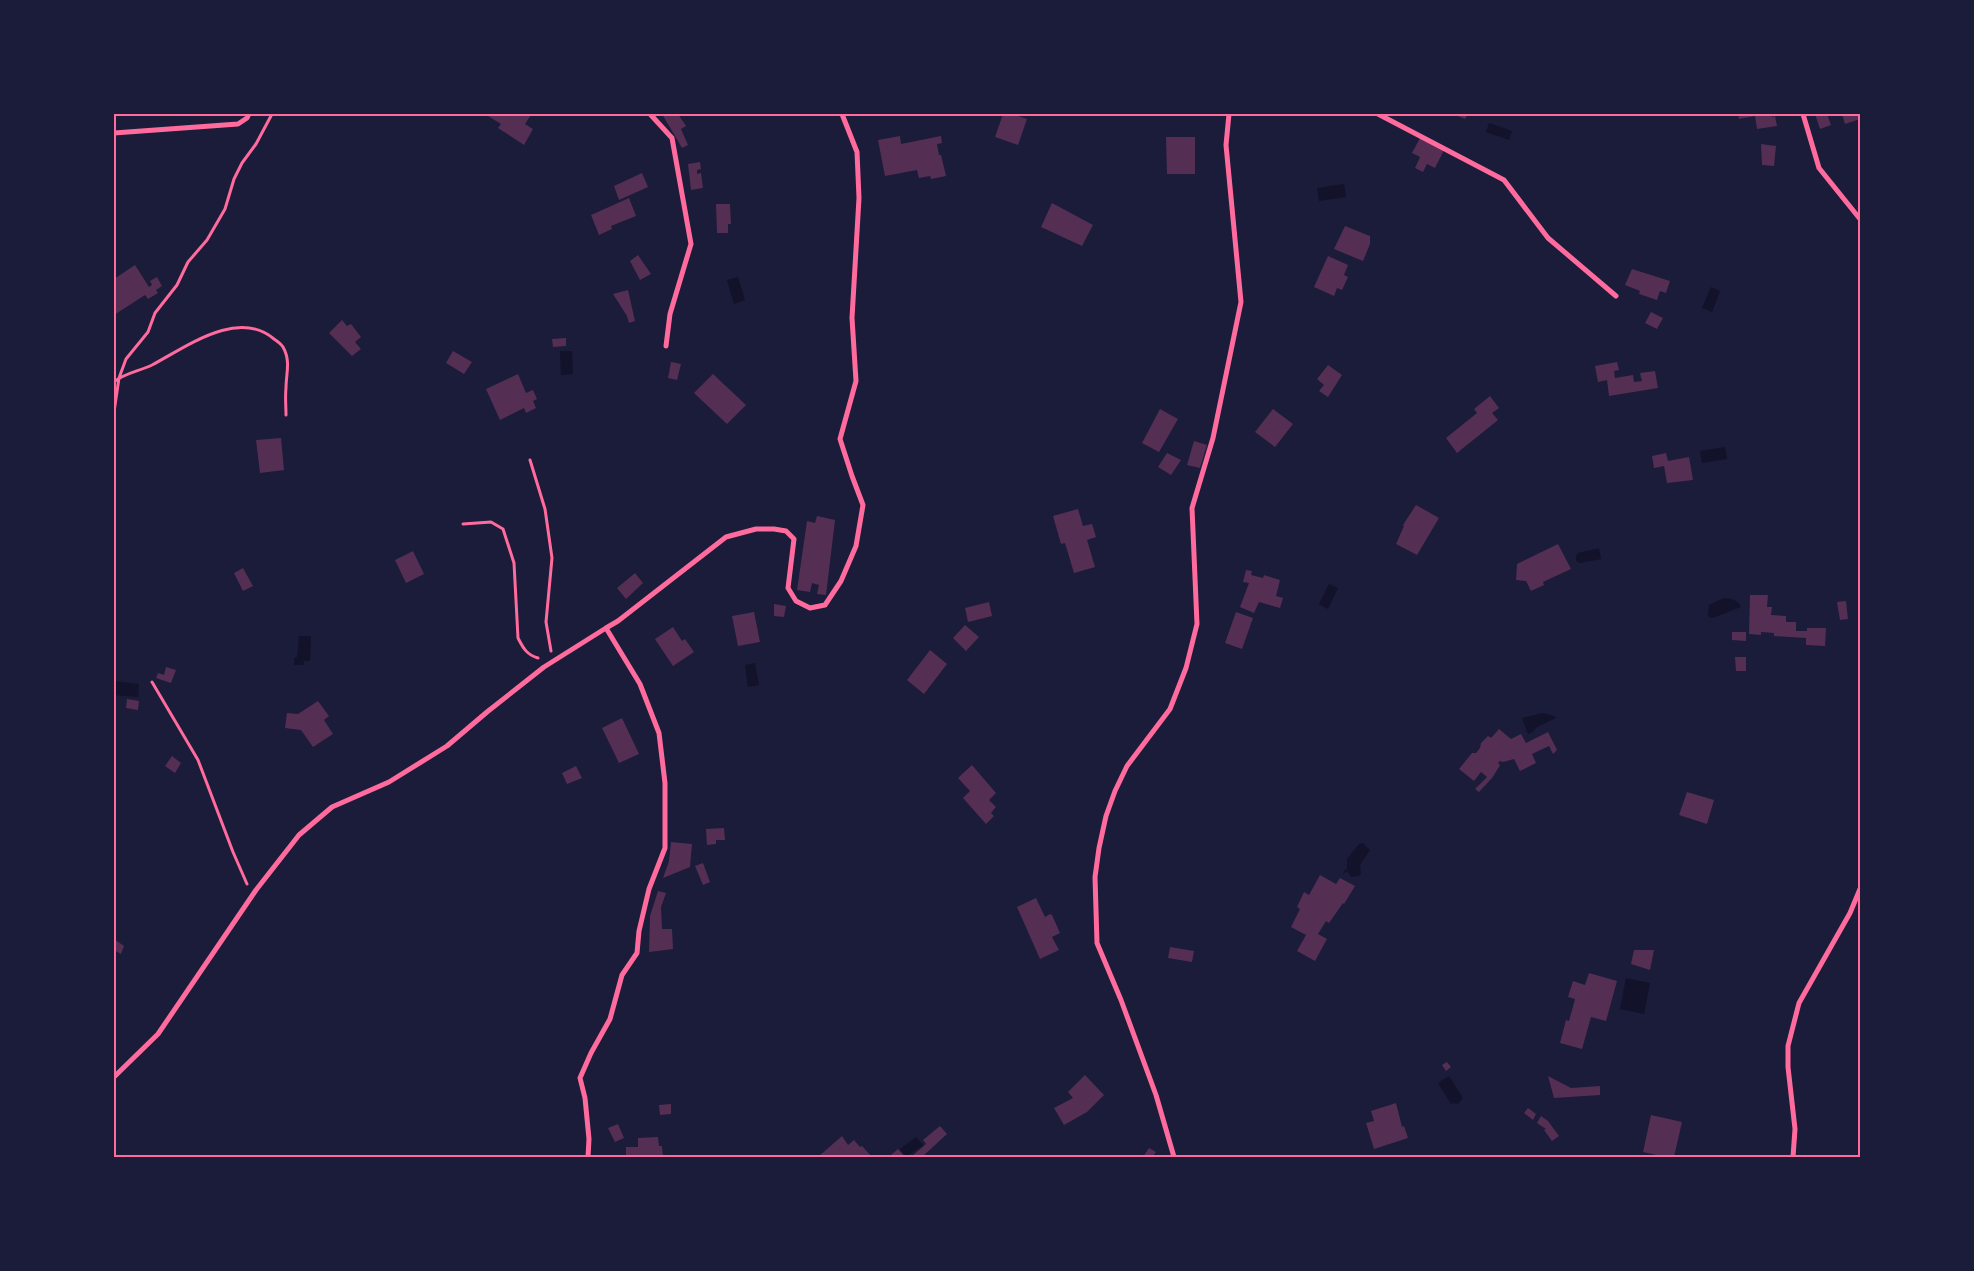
<svg xmlns="http://www.w3.org/2000/svg" width="1974" height="1271" viewBox="0 0 1974 1271" font-family="Manrope,sans-serif">
  <style>
    .water { fill: #12122b }
    .building { fill: #542f53 }
    .lines { fill: none; stroke-linecap: round; stroke-linejoin: round }
    .path { stroke: #ff6b9d; stroke-width: 3 }
    .minor { stroke: #ff6b9d; stroke-width: 5 }
    .neatline { fill: none; stroke: #ff6b9d; stroke-width: 2 }
  </style>
  <rect width="100%" height="100%" fill="#1b1b3a"/>
  <path class="water" d="M1489,123L1512,131L1509,140L1486,132Z
    M1344,184L1346,197L1319,201L1317,188Z
    M738,277L745,300L734,304L727,280Z
    M1711,287L1720,291L1712,312L1702,308Z
    M560,351H572L573,374L561,375Z
    M1725,447L1727,459L1702,463L1700,451Z
    M1599,548L1601,559L1580,563L1576,561V556L1578,553Z
    M1329,584L1338,588L1328,609L1319,604Z
    M1724,598C1732,599 1737,599 1741,607L1715,617L1711,618L1708,616L1709,605Z
    M299,636H311L310,661H304V665H294V658L297,657Z
    M755,663L759,685L748,687L745,665Z
    M114,681L139,684L138,697L114,695Z
    M1543,713L1554,716L1556,718L1537,727L1533,732L1528,734L1522,718Z
    M1363,843L1370,850L1360,865L1361,874L1359,876L1351,877L1347,871L1343,874L1344,871L1347,869V859L1359,844Z
    M1626,978L1650,983L1644,1014L1620,1009Z
    M1449,1076L1463,1098L1458,1104L1454,1103L1451,1104L1438,1083Z
    M916,1137L923,1145L906,1157L900,1149Z"/>
  <path class="building" d="M490,114H529L531,115L525,124L533,129L524,145L498,128L501,124L488,116Z
    M662,114H678L686,126L681,129L688,145L682,148Z
    M1003,114H1012L1027,119L1018,145L995,137Z
    M1453,114H1468L1465,119Z
    M1738,114H1771L1772,117L1775,116L1777,126L1757,129L1755,116L1739,119Z
    M1815,114H1827L1831,125L1820,129Z
    M1842,114H1860V119L1845,124Z
    M900,136L901,144L941,136L942,143L937,144L939,155H941L946,176L931,179L930,176L919,178L917,170L885,176L878,140Z
    M1166,137H1195V174H1167Z
    M1420,138L1444,150L1435,168L1427,164L1423,172L1415,168L1420,157L1412,153Z
    M1761,144L1776,146L1774,166L1762,165Z
    M700,162L701,169L697,170V174L701,173L703,188L691,190L688,164Z
    M642,173L648,187L619,200L614,186Z
    M629,198L636,216L611,226L612,229L599,235L591,215Z
    M1052,203L1093,225L1082,246L1041,227Z
    M716,204H730L731,224H728V233H717Z
    M1345,226L1370,236V244L1363,261L1334,249Z
    M638,255L651,274L640,280L630,261Z
    M1328,256L1348,265L1344,275L1348,277L1342,290L1337,288L1334,296L1314,287Z
    M135,265L149,287L152,285L150,281L157,277L162,286L156,290L158,293L148,299L145,295L114,315V279Z
    M1632,269L1670,281L1666,293L1660,291L1657,300L1639,294L1640,291L1625,285Z
    M628,290L635,321L629,323L627,316L613,294Z
    M1651,312L1663,318L1657,329L1645,323Z
    M342,320L347,326L351,324L361,337L355,342L361,349L352,356L329,333Z
    M566,338V346L553,347L552,339Z
    M453,351L472,362L464,374L446,363Z
    M671,362L681,364L677,380L668,378Z
    M1617,362L1619,370L1614,371L1615,378L1633,375L1634,382L1642,381L1640,373L1655,371L1658,388L1609,396L1607,380L1598,382L1595,366Z
    M1328,365L1342,375L1328,397L1319,391L1324,385L1317,379Z
    M518,374L526,393L533,390L537,399L533,401L536,408L526,413L524,408L500,420L486,389Z
    M713,374L746,405L727,424L694,393Z
    M1490,396L1499,408L1492,413L1498,420L1457,453L1446,438L1477,413L1474,409Z
    M1160,409L1178,419L1159,452L1142,443Z
    M1273,409L1293,424L1275,447L1255,432Z
    M281,438L284,470L260,473L256,440Z
    M1194,441L1207,445L1200,468L1187,465Z
    M1167,453L1181,460L1171,475L1158,467Z
    M1666,453L1668,461L1689,457L1693,480L1667,483L1664,466L1654,468L1652,456Z
    M1416,505L1439,518L1417,555L1396,544L1404,526L1403,525Z
    M1078,509L1083,526L1092,524L1096,537L1087,540L1095,567L1074,573L1065,543L1061,544L1053,516Z
    M817,516L835,520L826,595L817,594L819,585L812,583L810,592L797,590L807,521L815,523Z
    M1558,544L1571,569L1543,582L1544,585L1531,591L1526,581L1516,580L1517,564Z
    M413,551L424,574L406,583L395,560Z
    M243,568L253,586L243,591L234,573Z
    M1246,570L1252,571L1251,575L1263,578L1264,575L1280,580L1276,596L1283,598L1280,608L1259,602L1254,613L1240,607L1249,583L1243,582Z
    M635,573L643,583L626,599L617,588Z
    M1750,595H1768L1767,607H1772L1771,615L1786,616V622H1796V631H1807V628H1826L1825,646L1806,645V638L1774,636V633L1761,632V635L1749,634Z
    M1846,601L1848,619L1840,620L1837,602Z
    M989,602L992,616L968,622L965,608Z
    M774,604L786,606L784,617L774,616Z
    M754,612L760,642L738,646L732,616Z
    M1236,612L1253,618L1242,649L1225,643Z
    M965,625L979,637L966,651L953,638Z
    M673,627L682,641L685,639L694,652L673,666L655,639Z
    M1732,632H1746V641L1732,640Z
    M930,650L947,664L924,694L907,680Z
    M1735,657H1746V671H1736Z
    M166,667L176,670L171,683L156,678L158,673L164,675Z
    M127,699L139,701L138,710L126,708Z
    M318,701L329,716L324,720L333,734L313,747L301,730L285,728L287,713L298,714Z
    M622,718L639,754L619,763L602,728Z
    M1499,729L1511,739L1521,734L1526,743L1548,732L1557,750L1553,754L1549,746L1532,754L1536,763L1520,771L1514,759L1503,762L1500,761L1498,763L1500,765L1499,767L1492,778L1479,792L1475,789L1487,777L1481,772L1474,781L1459,769L1472,753H1476L1480,748L1481,743L1488,736L1491,738Z
    M172,756L181,763L175,773L165,766Z
    M972,765L996,793L989,800L996,807L991,813L994,816L986,824L963,798L970,791L958,778Z
    M576,766L582,778L567,784L562,773Z
    M1687,792L1714,800L1707,824L1679,815Z
    M724,828L725,840H716V844L707,845L706,829Z
    M671,842L692,844L690,867L663,878L669,861Z
    M703,863L710,882L703,885L695,866Z
    M1320,875L1336,884L1340,878L1355,886L1344,904L1343,903L1329,923L1326,921L1318,934L1327,939L1315,961L1297,951L1306,935L1291,927L1300,909L1297,907L1304,892L1309,895Z
    M658,891L666,893L661,907L662,929H672L673,949L649,952L650,916Z
    M1036,898L1045,917L1050,914L1052,915L1060,933L1052,937L1059,950L1040,959L1017,907Z
    M114,939L124,946L121,954L114,950Z
    M1170,947L1194,951L1192,962L1168,958Z
    M1634,950H1654L1650,970L1631,964Z
    M1589,973L1617,981L1606,1021L1591,1017L1582,1049L1560,1043L1566,1020L1569,1021L1575,999L1568,997L1573,981L1585,985Z
    M1447,1062L1451,1067L1446,1071L1442,1065Z
    M1085,1075L1104,1095L1087,1112L1064,1125L1054,1108L1073,1098L1068,1092Z
    M1548,1076L1571,1088L1600,1086V1095L1554,1098Z
    M1396,1103L1402,1127L1404,1126L1408,1138L1374,1149L1366,1123L1374,1121L1371,1111Z
    M671,1104V1114L660,1115L659,1105Z
    M1528,1108L1536,1114L1533,1120L1524,1113Z
    M1651,1115L1682,1122L1674,1157H1665L1643,1152Z
    M1541,1116L1548,1121L1559,1136L1552,1141L1544,1130L1546,1129L1537,1123Z
    M618,1124L624,1138L615,1142L608,1128Z
    M940,1126L947,1134L922,1157H911L926,1144L923,1140Z
    M842,1136L848,1145L854,1140L860,1147L862,1146L872,1157H818Z
    M658,1137L659,1146H662L663,1157H626V1147H638V1138Z
    M1149,1148L1156,1152L1152,1157H1143Z
    M898,1149L905,1157H892L891,1155Z"/>
  <g class="lines">
    <path class="path" d="M114,382C124,373 140,371 152,365C186,347 238,308 274,339C277,341 281,344 283,347C291,361 286,374 286,388C285,397 286,406 286,415
      M114,412L119,378L126,359L148,332L155,313L177,285L188,262L207,240L225,209L234,179L242,163L256,144L272,114
      M530,460L545,509L552,558L546,622L551,651
      M463,524L491,522L503,529L514,563L518,638C523,648 527,655 538,658
      M152,682L198,760L233,852L247,884"/>
    <path class="minor" d="M650,114L672,138L691,244L670,314L666,346
      M1378,114L1504,180L1548,238L1616,296
      M1803,114L1819,168L1860,219
      M114,133L238,124L247,118L249,114
      M114,1077L158,1034L256,890L299,835L332,807L389,782L447,746L487,712L544,667L606,628
      M588,1157L589,1139L585,1098L580,1078L591,1053L610,1019L622,975L637,953L639,931L649,889L665,848V783L659,733L640,684L606,628L618,621L726,537L756,529H774L786,531L794,539L788,588L796,601L810,608L825,605L841,581L856,546L863,505L852,476L840,439L856,381L852,318L859,198L857,152L842,114
      M1174,1157L1156,1095L1121,1000L1097,943L1095,877L1099,848L1106,816L1115,791L1127,766L1170,709L1186,668L1197,624L1192,508L1213,438L1241,302L1226,145L1229,114
      M1793,1157L1795,1129L1788,1067V1046L1799,1003L1850,913L1860,889"/>
  </g>
  <rect width="1974" height="1271" fill="none" stroke="#1b1b3a" stroke-width="230"/>
  <rect x="115" y="115" width="1744" height="1041" class="neatline"/>
</svg>
